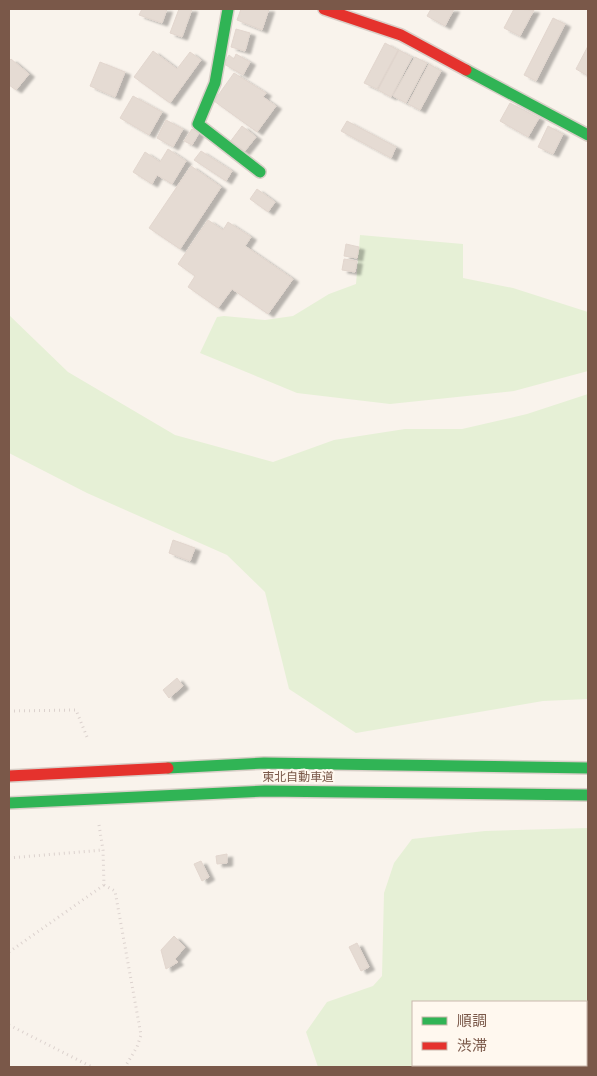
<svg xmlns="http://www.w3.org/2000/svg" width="597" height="1076" viewBox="0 0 597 1076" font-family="'DejaVu Sans','Noto Sans JP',sans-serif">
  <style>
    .green { fill: #e6f0d6; fill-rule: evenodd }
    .building { fill: #e5dbd3; stroke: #e2d6ce; filter: url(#shadow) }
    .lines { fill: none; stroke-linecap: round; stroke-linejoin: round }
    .fast-casing { stroke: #d9cfc8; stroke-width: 14 }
    .jam-casing { stroke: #d9cfc8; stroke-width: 14 }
    .path { stroke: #dcd2ce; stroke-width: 3; stroke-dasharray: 1 4; stroke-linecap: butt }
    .fast { stroke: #30b455; stroke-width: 11 }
    .jam { stroke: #e5322d; stroke-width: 11 }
    .labels { text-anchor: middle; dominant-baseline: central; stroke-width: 4; stroke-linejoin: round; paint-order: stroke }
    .street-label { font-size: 12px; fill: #7a5849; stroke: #fff8ef }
  </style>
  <defs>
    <filter id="shadow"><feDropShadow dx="5.5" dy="3" stdDeviation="1" flood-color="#0004"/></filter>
  </defs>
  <rect width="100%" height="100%" fill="#f9f3ec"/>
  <path class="green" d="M360,235L463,244V278L513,288L588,312V371L514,391L390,404L297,393L200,353L217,317L224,316L265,320L293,316L329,294L356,284Z
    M9,315L68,372L175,435L273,462L334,440L405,429H462L527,414L588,394V699L543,701L356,733L289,689L265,592L227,555L87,493L9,453Z
    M588,828V1067H318L306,1032L327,1002L373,986L382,976L384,893L394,863L412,839L485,831ZM413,1002H586V1065H413Z"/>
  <path class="building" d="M142,9H167L162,23L139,15Z
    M179,9H192L182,37L170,33Z
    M241,9H269L262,30L237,20Z
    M431,9H454L445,26L427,16Z
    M514,9L534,10L520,36L504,28Z
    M553,18L565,24L536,81L524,75Z
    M236,29L250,33L245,51L231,47Z
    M385,43L398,50L377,89L364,83Z
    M588,46V76L576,69Z
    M399,50L412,57L391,97L378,90Z
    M153,51L177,69L190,52L201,60L170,103L134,77Z
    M236,54L250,62L243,75L224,64L229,55L234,59Z
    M415,57L427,63L406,103L393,96Z
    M11,59L29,74L16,90L9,85V61Z
    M100,62L125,72L115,97L90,86Z
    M429,64L441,71L420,110L408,104Z
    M234,73L266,93L263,97L276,106L257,132L214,101Z
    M133,96L162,112L149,135L120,118Z
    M510,103L539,118L528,137L500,121Z
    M166,120L183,129L173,147L157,138Z
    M347,121L396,147L391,158L341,131Z
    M242,126L256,137L244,152L230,142Z
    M548,126L563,134L553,154L538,147Z
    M192,129L199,133L192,145L184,141Z
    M168,149L186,161L172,184L157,175L152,184L133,172L145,152L160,162Z
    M201,151L232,171L226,181L194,160Z
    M191,166L221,187L180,249L149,228Z
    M257,189L275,202L268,212L250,199Z
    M208,220L223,230L228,222L251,237L245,246L293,279L268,314L232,289L218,308L188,287L195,276L178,264Z
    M346,244L359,247L357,258L344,256Z
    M344,259L357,261L355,272L342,270Z
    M173,540L195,548L190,561L169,553Z
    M177,678L183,686L169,698L163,690Z
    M227,854V863L217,864L216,856Z
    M201,861L209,877L202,881L194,864Z
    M174,936L185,947L175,959L178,962L166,969L161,950Z
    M357,943L369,967L361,971L349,947Z"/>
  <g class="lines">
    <g class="fast-casing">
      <path id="fast" d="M228,9L215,83L198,124L260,172
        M466,70L588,135
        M168,768L264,763L588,768
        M9,803L265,791L588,795"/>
    </g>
    <g class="jam-casing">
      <path id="jam" d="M324,9L401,35L466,70
        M9,776L168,768"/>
    </g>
    <path class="path" d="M9,711L76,710L87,737
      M99,825L103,850L104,885
      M9,858L103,850
      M104,885L115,891L141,1035L137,1047L125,1067
      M9,952L104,885
      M9,1025L92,1067"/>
    <use href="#fast" class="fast"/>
    <use href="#jam" class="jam"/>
  </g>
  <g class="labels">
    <g class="street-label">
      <text x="298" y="777">東北自動車道</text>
    </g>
  </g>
  <rect width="597" height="1076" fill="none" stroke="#7a5849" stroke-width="20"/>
  <rect x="412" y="1001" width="175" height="65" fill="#fff8ef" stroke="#cab8ad"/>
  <rect x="422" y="1017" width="25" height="8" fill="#30b455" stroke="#cab8ad"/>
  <text x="457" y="1026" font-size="15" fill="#7a5849">順調</text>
  <rect x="422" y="1042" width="25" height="8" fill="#e5322d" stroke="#cab8ad"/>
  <text x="457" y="1051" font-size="15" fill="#7a5849">渋滞</text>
</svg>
